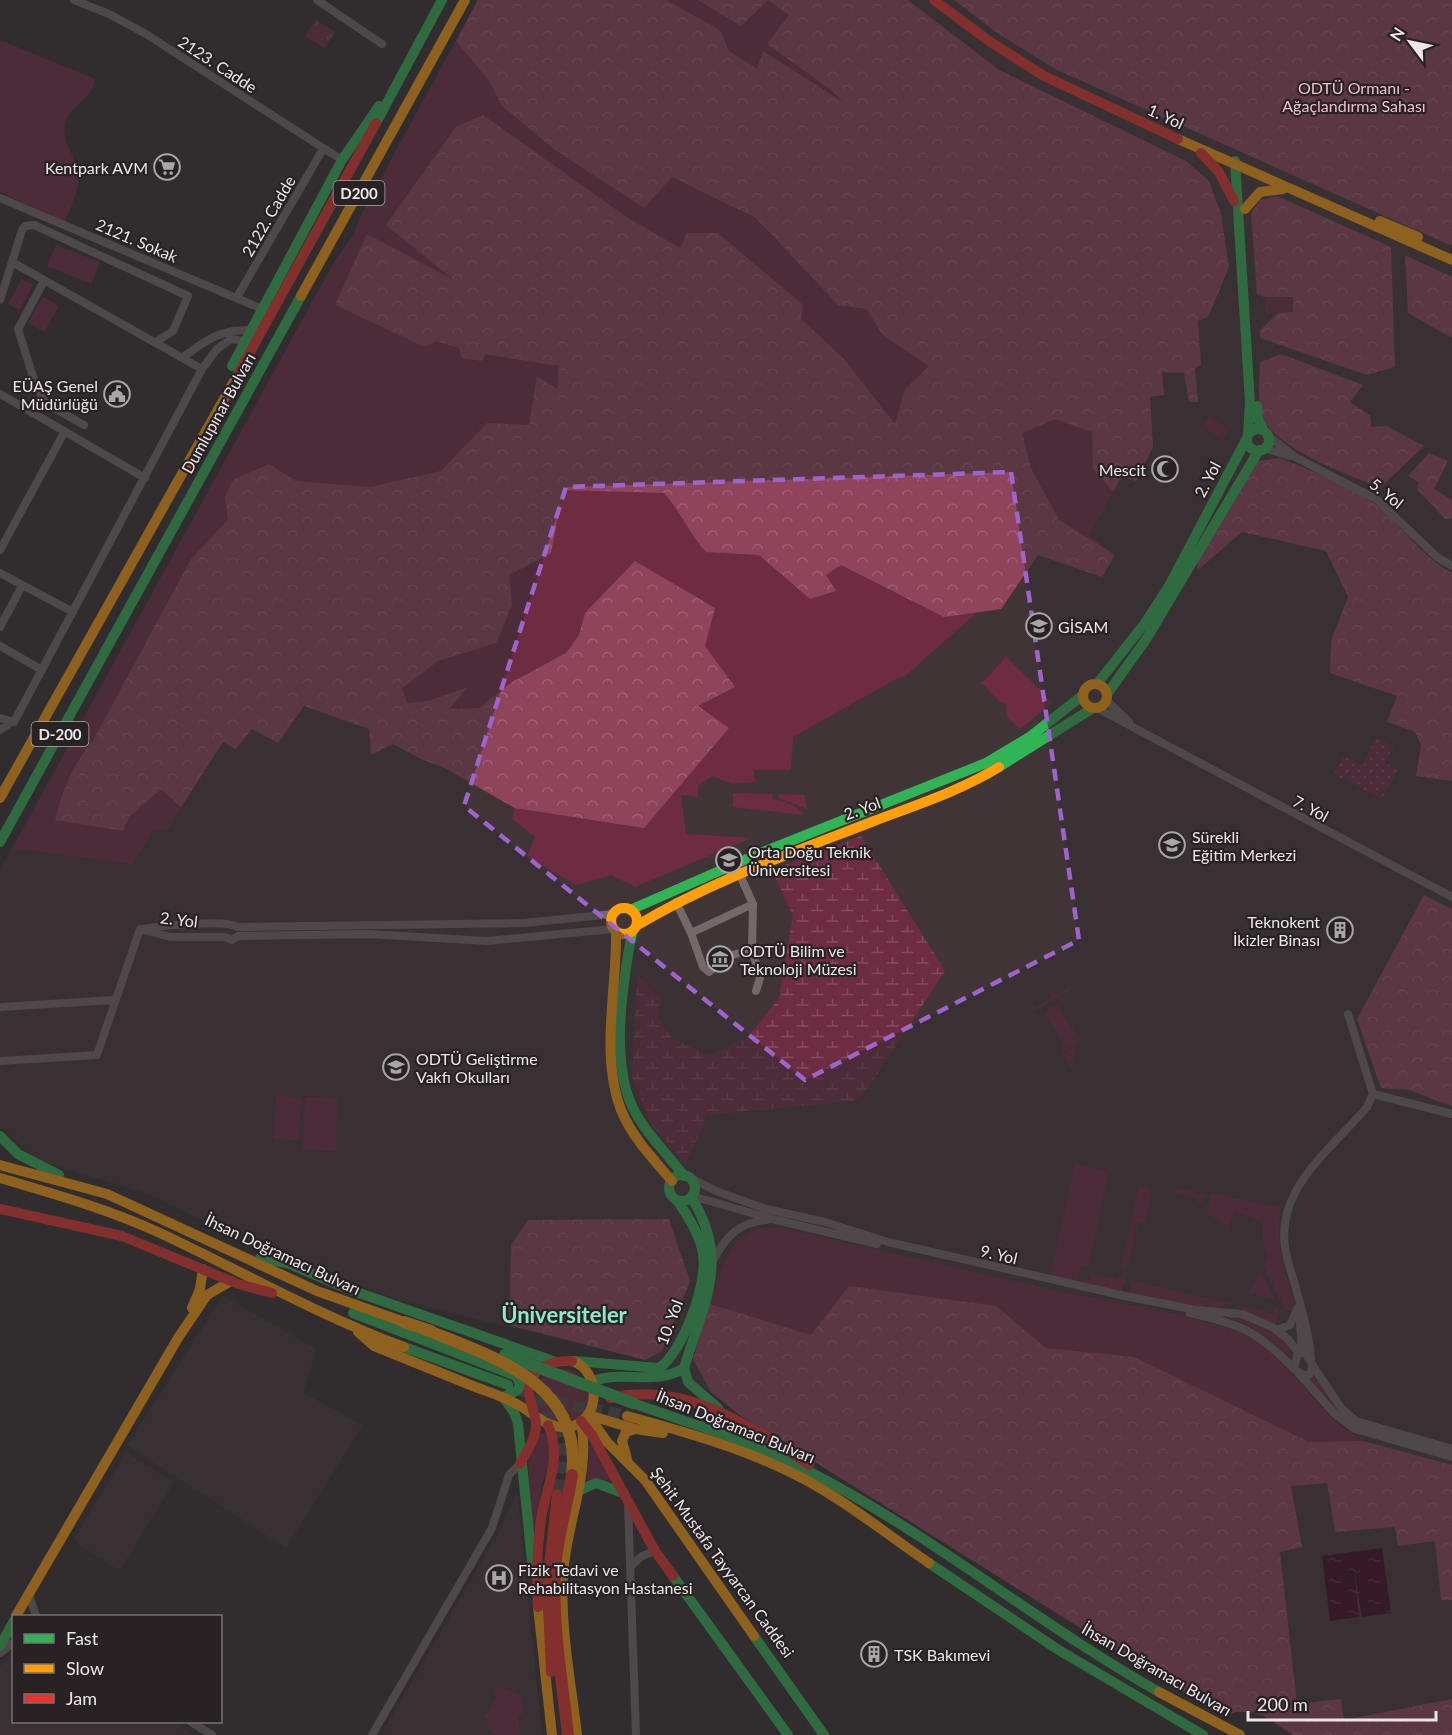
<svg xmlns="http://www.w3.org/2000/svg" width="1452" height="1735" viewBox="0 0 1452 1735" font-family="Lato,sans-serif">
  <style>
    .built { fill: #403437 }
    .grass { fill: #6e2c43 }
    .forest { fill: url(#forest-crowns) }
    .wetland { fill: url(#wetland-marsh) }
    .park { fill: url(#park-tufts) }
    .garden { fill: url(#garden-dots) }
    .water { fill: url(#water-ripples) }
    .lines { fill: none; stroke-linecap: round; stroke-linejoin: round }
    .primary-tunnel { stroke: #4e494b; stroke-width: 12; stroke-dasharray: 12 6; stroke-linecap: butt }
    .street { stroke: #74686b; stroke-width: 8 }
    .fast { stroke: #30b455; stroke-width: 10 }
    .slow { stroke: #ff9f0a; stroke-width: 10 }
    .jam { stroke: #e5322d; stroke-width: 10 }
    .fast-bridge { stroke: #30b455; stroke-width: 12 }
    .slow-bridge { stroke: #ff9f0a; stroke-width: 12 }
    .jam-bridge { stroke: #e5322d; stroke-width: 12 }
    .marked { fill: none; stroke: #9d64cb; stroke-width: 4.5; stroke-dasharray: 12 8; stroke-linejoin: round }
    .labels { text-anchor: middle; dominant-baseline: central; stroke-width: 4.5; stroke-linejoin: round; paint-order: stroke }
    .shield { fill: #292224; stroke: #b1abac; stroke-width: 1.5 }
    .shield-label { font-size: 15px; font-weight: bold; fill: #ebe6e7 }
    .street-label { font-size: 16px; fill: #ebe6e7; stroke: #292224 }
    .park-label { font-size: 16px; fill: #f1bfcc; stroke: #292224 }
    .poi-label { font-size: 16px; fill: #ebe6e7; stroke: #292224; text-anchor: start }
    .district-label { font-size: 22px; font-weight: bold; fill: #8aeacd; stroke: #292224 }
  </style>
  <defs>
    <pattern id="forest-crowns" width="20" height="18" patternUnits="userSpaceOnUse" patternTransform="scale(1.5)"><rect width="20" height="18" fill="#8f445c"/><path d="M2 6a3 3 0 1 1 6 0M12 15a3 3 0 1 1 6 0" fill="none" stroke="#9f5f73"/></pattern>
    <pattern id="wetland-marsh" width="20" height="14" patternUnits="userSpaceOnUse" patternTransform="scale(1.5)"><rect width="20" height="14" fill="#6e2c43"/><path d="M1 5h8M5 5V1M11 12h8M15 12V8" fill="none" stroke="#834b5e"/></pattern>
    <pattern id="park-tufts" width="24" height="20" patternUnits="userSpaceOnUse" patternTransform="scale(1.5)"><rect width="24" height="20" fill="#6e2c43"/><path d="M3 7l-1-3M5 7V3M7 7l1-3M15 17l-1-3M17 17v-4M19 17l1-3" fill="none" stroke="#834b5e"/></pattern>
    <pattern id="garden-dots" width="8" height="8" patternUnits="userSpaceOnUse" patternTransform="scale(1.5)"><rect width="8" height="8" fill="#6e2c43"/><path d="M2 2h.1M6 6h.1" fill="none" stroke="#834b5e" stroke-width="1.8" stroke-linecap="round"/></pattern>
    <pattern id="water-ripples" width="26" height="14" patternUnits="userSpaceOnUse" patternTransform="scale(1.5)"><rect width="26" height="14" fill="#3d041d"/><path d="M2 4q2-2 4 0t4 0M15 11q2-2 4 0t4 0" fill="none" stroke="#59293e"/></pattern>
  </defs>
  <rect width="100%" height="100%" fill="#322d2f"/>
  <path class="built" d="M478,0H1452V1735H1293L1264,1716L1250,1712H1236L1223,1717L738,1414L711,1392L645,1360L398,1300L230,1234L149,1194L36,1160L0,1127V869L333,264L354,234L360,217Z
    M223,1296L316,1349L304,1393L363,1425L286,1548L127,1445Z
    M126,1453L174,1482L120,1570L78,1545L75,1537Z
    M517,1491L542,1735H381L499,1532Z
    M13,1655L14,1722H172L194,1735H0V1666Z"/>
  <path class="grass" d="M478,0H908L999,70L1186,161L1209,181L1221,214L1229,267L1208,317L1198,321L1201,365L1195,368L1198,402H1189L1184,373L1162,372L1164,395L1150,397L1153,447L1136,481L1122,477L1089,535L1115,555L1102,577L1038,555L1001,609L980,610L905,676L896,679L793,737L791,770H754L755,782L732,784L713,776L698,786V797L681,795L686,834L751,838L635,887L611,875L576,885L527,856L535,837L512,819L515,808L443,767L423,760L393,744L371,755L369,729L304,706L278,743L252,729L236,749L223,742L168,829L153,830L133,864L13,848L333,264L354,234L360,217Z
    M0,40L95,79C92,100 70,104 65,124C61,143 76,155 78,173C81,188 70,207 65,222L0,192Z
    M56,245L100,262L91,284L47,266Z
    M22,279L33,285L19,310L8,304Z
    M43,297L59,306L44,332L28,323Z
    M1265,297H1292V312L1265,313Z
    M1210,415L1230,430L1223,440L1202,426Z
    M1006,657L1053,702L1020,729L1007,717L1006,704L999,701L982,683Z
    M733,793L773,794L772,799C784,801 798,805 803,815L733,807Z
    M779,794L804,795L807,809L777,797Z
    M1069,981L1072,989L1033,1012L1031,1006L1036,1008L1051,998L1049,994L1053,991L1056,995L1069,987Z
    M1061,1002L1058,1006L1079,1039L1084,1038L1062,1052L1061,1049L1065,1046L1044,1013L1040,1015Z
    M1076,1046L1072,1069L1062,1055Z
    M276,1096L301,1097L299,1140L274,1139Z
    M305,1097L337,1098L336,1151L303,1150Z
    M1075,1164L1109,1172L1088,1267L1081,1266L1077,1283L1050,1277Z
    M1139,1186L1152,1189L1145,1223L1138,1222L1127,1268L1121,1267Z
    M1176,1188L1205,1195L1203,1204L1197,1202L1198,1198L1175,1193Z
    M1211,1193L1281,1208C1276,1233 1280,1255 1287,1279C1290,1290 1295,1300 1294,1311L1285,1310L1263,1265L1268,1256L1263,1240V1222L1235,1211L1228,1228L1207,1215Z
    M782,1228L1048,1289L1176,1314L1240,1332L1266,1346L1336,1423L1363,1441L1309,1442L1134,1357L1046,1348L996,1306L811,1335L710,1304C719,1280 726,1239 754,1230C762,1227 774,1229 782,1228Z
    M1260,1271L1275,1299L1249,1293Z
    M1092,1274L1118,1279L1120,1274L1125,1275L1126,1279L1121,1292L1082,1284L1083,1281H1090Z
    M1132,1281L1233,1304C1210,1315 1157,1300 1132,1294L1130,1290Z
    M1243,1306L1273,1314L1274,1308L1280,1309L1276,1324L1242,1310Z
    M1211,1313C1243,1316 1266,1327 1292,1346L1288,1356C1265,1332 1244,1319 1211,1313Z
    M535 1396a27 27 0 1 1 54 0a27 27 0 1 1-54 0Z
    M1314,1375L1351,1420L1363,1427L1422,1444C1364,1429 1349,1428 1309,1379Z
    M540,1433L546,1434L552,1453L542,1484L534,1529H532L528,1457Z
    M590,1440L612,1481L597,1478L587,1480Z
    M497,1687L521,1695L524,1715L518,1716L520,1735H497L487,1729L488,1720L484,1717L497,1695L494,1692Z"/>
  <path class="forest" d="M478,0H666L720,30L729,51L757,69L763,51L844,103L831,90L767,44L789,15L768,0L741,26L698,0H908L999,70L1186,161L1209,181L1221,214L1229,267L1208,317L1198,321L1201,365L1195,368L1198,402H1189L1184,373L1162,372L1164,395L1150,397L1153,447L1136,481L1122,476L1113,492L1093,469L1092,432L1055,419L1022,433L1031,468L1059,520L1115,555L1102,577L1038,555L1001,609L944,617L841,565L826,575L836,591L810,599L759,555L706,552C689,533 680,511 664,493L563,490L551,553L509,575L512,605L496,643L438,661L402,688L407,703L428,701L468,687L449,709L479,708L512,682L566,653L579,635L585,613L635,561L715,608L705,646L735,687L698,706L729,728L644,828L515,808L443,767L423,760L393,744L371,755L369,729L304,706L278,743L252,729L236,749L223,742L181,807L161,789L129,817L123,831L55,820C64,786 72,766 94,739L191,559L228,520L225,497L233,480L269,464L296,481L370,487L441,471L487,423L529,425L537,376L557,389L559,366L485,354L482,361L462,358L459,348L436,341L425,347L335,305L367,234L454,280L386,225L456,127L483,115L625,216L680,248L687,233H718L803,305L801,319L843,358L895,424L905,389L929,366L882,334L867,309L838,305L756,218L672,177L644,208L555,150L502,106L488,79L456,41Z
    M954,0H1452V246L1057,70L1000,35Z
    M1277,196L1391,247L1395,367L1367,375L1260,338V330L1278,313L1293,312V297H1264L1257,294L1251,213L1260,200Z
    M1405,255L1452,277V338L1408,313Z
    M1281,354L1363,385L1350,402L1370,415L1371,427L1387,426L1424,446L1380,488C1349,474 1276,450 1263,417C1256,401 1260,379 1260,362Z
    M1429,453L1448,461L1434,489L1452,500V518L1445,519L1417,489L1418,482L1408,476Z
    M1279,458C1309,470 1351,485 1376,505C1403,527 1421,556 1452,573V781L1416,776L1421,745L1415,732L1387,722L1397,696L1330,673L1331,641L1348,597L1326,551L1242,532L1198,570L1197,561L1258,461Z
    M1424,895L1452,909V1106L1409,1090L1381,1088L1357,1019Z
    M669,1219L690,1281L662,1351L645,1360L509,1325L511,1245L528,1220Z
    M849,1286L996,1306L1046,1348L1134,1357L1309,1442L1363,1441L1452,1465V1600H1441L1435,1541L1398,1546L1395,1527L1335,1532L1327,1483L1291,1486L1302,1547L1280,1552L1297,1704L1341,1699L1344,1720L1452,1699V1735H1293L1264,1716L1250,1712H1236L1223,1717L738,1414L711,1392L693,1359L710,1304L811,1335Z"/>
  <path class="wetland" d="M861,836L945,971L869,1087L856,1101L708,1115L686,1164L651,1125L632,1077L637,974L662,999L657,1017L673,1039L709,1056L748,1037L779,998L793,916L772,870Z"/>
  <path class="park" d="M316,20L335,32L324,48L305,36Z"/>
  <path class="garden" d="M1376,737L1394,746L1385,763L1398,770L1382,799L1334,774L1343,756L1362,765Z"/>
  <path class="water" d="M1382,1548L1391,1613L1362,1617L1354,1570L1359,1617L1330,1621L1322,1556Z"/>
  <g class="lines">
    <path class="primary-tunnel" d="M521,1390L559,1403L627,1416
      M536,1396C564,1432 565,1451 557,1494"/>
    <path class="street" d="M74,0L109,14L146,34L342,160
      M317,0L382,44
      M0,198L262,309
      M12,262L22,230L25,226L34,225L188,296L173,331L156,342
      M44,281L18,329L34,380L45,403L84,425
      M237,297L323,149
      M0,300L12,262L202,369
      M183,357C207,340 218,330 249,330
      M0,394L145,478
      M1267,435L1295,457L1376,499L1437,557L1452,566
      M1264,448L1290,456
      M0,550L65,431
      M0,573L73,612
      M0,627L22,586
      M0,646L42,670
      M1106,700L1129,722
      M1097,708L1452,897
      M0,718L14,722L202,369L217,349L231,339L244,341
      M0,730L13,721
      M739,873L753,904L752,949L760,978L756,991
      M676,902L691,933L753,904
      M140,929L170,937H225L232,940L238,936L368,934L487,941L613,929
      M143,929C160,926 225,919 237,927L524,923L613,914
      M691,933L703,967L709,972L726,957L752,949
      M0,1007L114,1000
      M0,1061L97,1055L140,929
      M1373,1094L1452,1114
      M689,1177L716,1191L766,1209L825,1222L888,1242L1125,1296L1196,1310L1242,1314L1272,1327L1288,1339L1298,1352L1306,1354L1313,1366L1309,1375H1303L1294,1369L1298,1352
      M692,1196L772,1219L877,1244
      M714,1259C726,1236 740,1222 766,1220
      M1299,1308L1302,1351
      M1190,1313C1240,1324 1258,1331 1294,1369
      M1277,1330L1290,1325L1298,1307
      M1311,1359C1308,1324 1297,1294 1288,1261C1268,1194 1328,1153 1367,1107L1373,1094L1348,1014
      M1313,1366L1341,1408L1356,1421L1452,1449
      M1299,1374L1335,1414L1355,1429L1452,1457
      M628,1503L636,1735
      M631,1566L642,1556L655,1551
      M29,1595L36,1616
      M0,1653L14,1642
      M191,1722L212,1735
      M372,1735L492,1528L509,1475L520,1464"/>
    <path class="fast" d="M376,123L442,0
      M1235,161L1250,403L1248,435
      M232,366L342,160L379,106
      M1257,406L1258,419L1264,431
      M1247 440a11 11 0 1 1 22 0a11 11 0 1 1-22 0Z
      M1097,684L1145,623L1169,586L1247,438
      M1107,694L1147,638L1259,450
      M999,767L1093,708
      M0,842L301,296
      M630,910L758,854L986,763L1031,736L1083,695
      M632,932C623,982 610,1058 632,1106C644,1132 667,1153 684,1176
      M0,1136L18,1154L59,1175
      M669 1188a13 13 0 1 1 26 0a13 13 0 1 1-26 0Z
      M260,1258L287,1263L348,1289L553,1361
      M353,1313L516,1376L525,1375
      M404,1347L508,1385
      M574,1361L659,1368C683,1352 708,1283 703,1254C700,1234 688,1217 677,1200
      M684,1368L688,1382L718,1408
      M516,1376L520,1384L518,1390L503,1397L514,1412L518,1424L532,1562
      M593,1381C623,1370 656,1386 684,1368C704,1303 731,1260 691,1197
      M633,1403C691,1424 751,1441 806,1470C930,1533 1038,1624 1159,1692
      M578,1491L596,1483L623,1493
      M929,1563L1057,1649L1203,1735
      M673,1576L788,1735
      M754,1636L824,1735
      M0,1646L14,1621"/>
    <path class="slow" d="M1178,139L1452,260
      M1245,209L1260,192L1283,189
      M1380,221L1418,237
      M301,296L465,0
      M1083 696a12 12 0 1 1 24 0a12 12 0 1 1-24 0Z
      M0,798L238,374
      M611 921a13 13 0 1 1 26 0a13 13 0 1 1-26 0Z
      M636,926C711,881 792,853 874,821C916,805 960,791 999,767
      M616,932C617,990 600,1055 621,1110C632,1137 653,1159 672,1181
      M0,1165L107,1194L317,1291L404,1322
      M0,1178C54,1194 108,1209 160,1233C241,1271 320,1316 404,1347
      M192,1308L200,1289L203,1269
      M358,1332L374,1346C407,1359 440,1373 473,1386C488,1392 506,1397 520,1406C536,1415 549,1430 569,1427C602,1421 601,1370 572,1361
      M588,1415L607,1442L645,1480L754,1636
      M588,1415L635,1429
      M627,1416C686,1432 749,1450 804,1479C847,1502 888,1535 929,1563
      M627,1459L622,1441L626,1432L635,1429L663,1433
      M538,1607L552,1735
      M16,1616L178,1338L207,1295L231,1281
      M1159,1692L1240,1735
      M577,1735C571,1682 560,1628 563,1575C566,1523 591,1474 581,1421"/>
    <path class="jam" d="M934,0L989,41L1044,76L1178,139
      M1201,153L1219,172L1234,201
      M238,374L376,123
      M0,1209L122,1236L238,1284L272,1293
      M610,1398C685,1381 749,1425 809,1465
      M581,1421L592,1435L655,1551L673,1576
      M520,1464C526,1452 536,1439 536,1425C536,1414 530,1404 529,1393C528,1368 552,1360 572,1361
      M538,1607C536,1578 537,1548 541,1519C546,1487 563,1458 548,1425
      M551,1672L547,1583L557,1494"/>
    <path class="fast-bridge" d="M505,1355L633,1403"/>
    <path class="slow-bridge" d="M404,1322L431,1331
      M424,1329C493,1357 583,1383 572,1475"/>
    <path class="jam-bridge" d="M568,1735C562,1680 552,1625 555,1570C557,1538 567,1507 572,1475"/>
  </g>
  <path d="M0 0H1452V1735H0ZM1011,472L1079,940L805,1080L464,806L566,487Z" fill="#322d2f" fill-opacity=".55" fill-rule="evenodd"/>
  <path class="marked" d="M1011,472L1079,940L805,1080L464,806L566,487Z"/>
  <defs>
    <g id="supermarket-ring" transform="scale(1.35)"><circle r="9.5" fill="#292224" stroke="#aaa5a7" stroke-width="1.5"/><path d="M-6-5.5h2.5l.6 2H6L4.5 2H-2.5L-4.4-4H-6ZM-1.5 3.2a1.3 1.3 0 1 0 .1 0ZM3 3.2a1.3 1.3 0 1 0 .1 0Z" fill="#aaa5a7"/></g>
    <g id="civic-ring" transform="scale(1.35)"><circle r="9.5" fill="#292224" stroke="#aaa5a7" stroke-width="1.5"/><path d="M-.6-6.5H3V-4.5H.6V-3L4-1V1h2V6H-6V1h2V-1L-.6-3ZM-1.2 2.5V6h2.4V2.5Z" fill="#aaa5a7"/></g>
    <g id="mosque-ring" transform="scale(1.35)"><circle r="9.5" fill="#292224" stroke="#aaa5a7" stroke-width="1.5"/><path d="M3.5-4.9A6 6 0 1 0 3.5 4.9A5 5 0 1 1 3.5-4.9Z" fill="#aaa5a7"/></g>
    <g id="university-ring" transform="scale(1.35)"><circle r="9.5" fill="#292224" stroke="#aaa5a7" stroke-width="1.5"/><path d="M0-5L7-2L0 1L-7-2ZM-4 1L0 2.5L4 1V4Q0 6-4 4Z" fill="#aaa5a7"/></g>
    <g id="school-ring" transform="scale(1.35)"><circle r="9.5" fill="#292224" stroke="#aaa5a7" stroke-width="1.5"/><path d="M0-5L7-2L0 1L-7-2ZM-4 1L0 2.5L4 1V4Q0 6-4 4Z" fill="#aaa5a7"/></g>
    <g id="building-ring" transform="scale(1.35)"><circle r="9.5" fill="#292224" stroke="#aaa5a7" stroke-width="1.5"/><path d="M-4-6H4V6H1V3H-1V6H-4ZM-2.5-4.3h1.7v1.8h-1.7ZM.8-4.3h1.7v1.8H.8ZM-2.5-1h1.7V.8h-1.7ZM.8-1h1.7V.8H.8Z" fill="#aaa5a7"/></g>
    <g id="museum-ring" transform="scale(1.35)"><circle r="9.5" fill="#292224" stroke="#aaa5a7" stroke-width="1.5"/><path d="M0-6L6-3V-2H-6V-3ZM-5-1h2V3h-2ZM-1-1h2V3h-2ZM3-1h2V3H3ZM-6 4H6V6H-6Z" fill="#aaa5a7"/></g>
    <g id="hospital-ring" transform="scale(1.35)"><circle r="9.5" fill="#292224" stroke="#aaa5a7" stroke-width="1.5"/><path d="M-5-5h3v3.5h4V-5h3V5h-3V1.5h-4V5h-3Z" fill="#aaa5a7"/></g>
  </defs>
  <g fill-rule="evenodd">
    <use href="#supermarket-ring" x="167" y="167"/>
    <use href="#civic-ring" x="117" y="394"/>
    <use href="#mosque-ring" x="1165" y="469"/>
    <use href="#university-ring" x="1039" y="626"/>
    <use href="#school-ring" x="1172" y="845"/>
    <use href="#university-ring" x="729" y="860"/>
    <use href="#building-ring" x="1340" y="930"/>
    <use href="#museum-ring" x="720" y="959"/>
    <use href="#school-ring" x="396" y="1067"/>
    <use href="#hospital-ring" x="499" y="1578"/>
    <use href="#building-ring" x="874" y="1654"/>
  </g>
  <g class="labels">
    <g class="shield">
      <rect x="333.5" y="181" width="51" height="24" rx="4.5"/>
      <rect x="31.5" y="722" width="57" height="24" rx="4.5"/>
    </g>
    <g class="shield-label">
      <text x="359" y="193">D200</text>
      <text x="60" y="734">D-200</text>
    </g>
    <g class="street-label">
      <text transform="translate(218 64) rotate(33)">2123. Cadde</text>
      <text transform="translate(1166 116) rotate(25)">1. Yol</text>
      <text transform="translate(268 216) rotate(-60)">2122. Cadde</text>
      <text transform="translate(137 240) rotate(23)">2121. Sokak</text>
      <text transform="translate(218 413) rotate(-61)">Dumlupınar Bulvarı</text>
      <text transform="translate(1207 479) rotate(-62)">2. Yol</text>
      <text transform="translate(1387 493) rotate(38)">5. Yol</text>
      <text transform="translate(862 808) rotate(-20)">2. Yol</text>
      <text transform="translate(1311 808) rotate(28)">7. Yol</text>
      <text transform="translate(179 919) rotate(7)">2. Yol</text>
      <text transform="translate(283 1254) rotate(25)">İhsan Doğramacı Bulvarı</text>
      <text transform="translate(999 1254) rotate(13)">9. Yol</text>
      <text transform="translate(669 1322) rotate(-69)">10. Yol</text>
      <text transform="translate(736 1426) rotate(22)">İhsan Doğramacı Bulvarı</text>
      <text transform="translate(723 1562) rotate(54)">Şehit Mustafa Tayyarcan Caddesi</text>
      <text transform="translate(1157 1669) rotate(30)">İhsan Doğramacı Bulvarı</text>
    </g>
    <g class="park-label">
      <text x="1354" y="87">ODTÜ Ormanı -<tspan x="1354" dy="18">Ağaçlandırma Sahası</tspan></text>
    </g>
    <g class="poi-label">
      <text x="148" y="167" text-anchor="end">Kentpark AVM</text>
      <text x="98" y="385" text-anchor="end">EÜAŞ Genel<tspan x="98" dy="18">Müdürlüğü</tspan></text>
      <text x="1146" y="469" text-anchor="end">Mescit</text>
      <text x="1058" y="626">GİSAM</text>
      <text x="1192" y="836">Sürekli<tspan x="1192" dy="18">Eğitim Merkezi</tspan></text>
      <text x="748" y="851">Orta Doğu Teknik<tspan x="748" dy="18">Üniversitesi</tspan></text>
      <text x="1320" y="921" text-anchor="end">Teknokent<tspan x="1320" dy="18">İkizler Binası</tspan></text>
      <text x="740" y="950">ODTÜ Bilim ve<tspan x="740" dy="18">Teknoloji Müzesi</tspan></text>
      <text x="416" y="1058">ODTÜ Geliştirme<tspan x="416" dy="18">Vakfı Okulları</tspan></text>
      <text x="518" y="1569">Fizik Tedavi ve<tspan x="518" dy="18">Rehabilitasyon Hastanesi</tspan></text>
      <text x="894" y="1654">TSK Bakımevi</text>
    </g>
    <g class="district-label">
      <text x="564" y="1314">Üniversiteler</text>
    </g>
  </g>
  <rect x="12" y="1615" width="210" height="108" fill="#292224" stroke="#777072" stroke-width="1.5"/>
  <rect x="24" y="1634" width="30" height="9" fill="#30b455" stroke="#777072" stroke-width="1.5"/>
  <text x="66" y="1645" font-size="18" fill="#ebe6e7">Fast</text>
  <rect x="24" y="1664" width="30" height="9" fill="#ff9f0a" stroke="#777072" stroke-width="1.5"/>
  <text x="66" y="1675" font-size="18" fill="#ebe6e7">Slow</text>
  <rect x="24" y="1694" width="30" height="9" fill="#e5322d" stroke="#777072" stroke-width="1.5"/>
  <text x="66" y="1705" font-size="18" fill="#ebe6e7">Jam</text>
  <g transform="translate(1410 42) rotate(302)" stroke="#292224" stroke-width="4.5" paint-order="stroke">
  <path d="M0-4.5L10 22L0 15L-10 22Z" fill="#ebe6e7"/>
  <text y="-9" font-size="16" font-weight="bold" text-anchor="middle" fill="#ebe6e7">N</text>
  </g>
  <path d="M1248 1711v9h188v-9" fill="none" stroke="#ebe6e7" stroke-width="3"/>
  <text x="1257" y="1711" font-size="18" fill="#ebe6e7" stroke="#292224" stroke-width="4.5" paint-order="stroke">200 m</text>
</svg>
